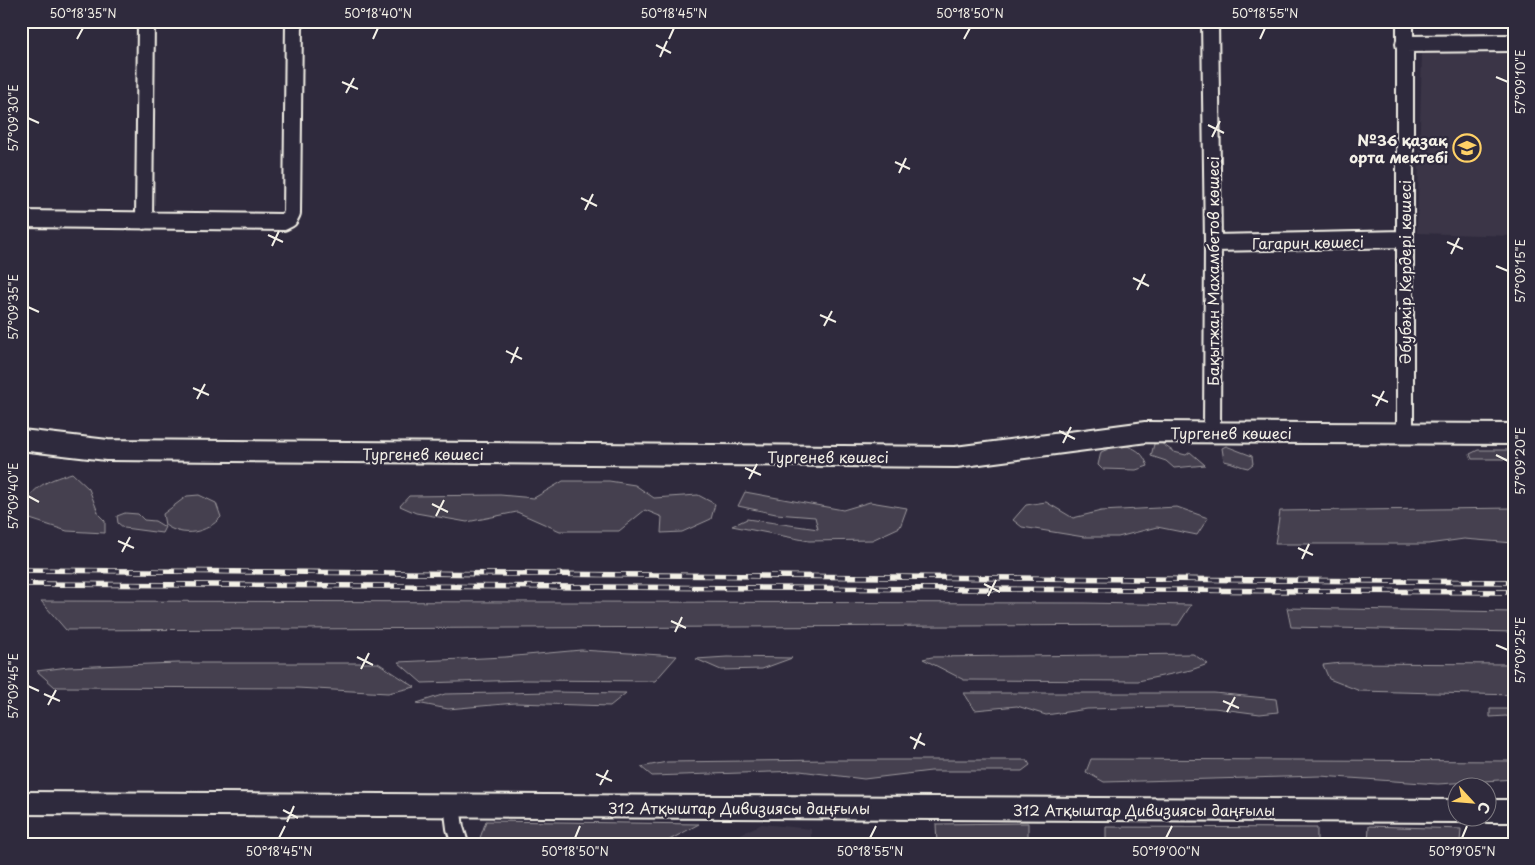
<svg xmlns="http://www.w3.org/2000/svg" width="1535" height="865" viewBox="0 0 1535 865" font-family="'Playpen Sans',sans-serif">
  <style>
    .built { fill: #3b3647 }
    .green { fill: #454050; stroke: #9c989c }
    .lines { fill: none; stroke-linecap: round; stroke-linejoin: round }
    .minor-casing { stroke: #f4f1e8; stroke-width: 20 }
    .major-casing { stroke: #f4f1e8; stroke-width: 24 }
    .highway-casing { stroke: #f4f1e8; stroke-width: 26 }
    .minor { stroke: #2f2a3d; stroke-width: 16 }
    .major { stroke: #2f2a3d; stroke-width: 20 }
    .highway { stroke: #2f2a3d; stroke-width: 22 }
    .rail-casing { stroke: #f4f1e8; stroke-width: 5.5 }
    .rail { stroke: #2f2a3d; stroke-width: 4; stroke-dasharray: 11; stroke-linecap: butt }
    .ticks { fill: none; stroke: #f4f1e8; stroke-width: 2 }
    .labels { text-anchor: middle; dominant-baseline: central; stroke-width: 4.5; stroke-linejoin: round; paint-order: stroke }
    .poi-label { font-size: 15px; font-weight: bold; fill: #f4f1e8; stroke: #2f2a3d; text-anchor: end }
    .street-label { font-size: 15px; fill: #f4f1e8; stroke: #2f2a3d }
    .neatline { fill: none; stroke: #f4f1e8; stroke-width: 2 }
    .ticks-label { font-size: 12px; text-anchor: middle; fill: #f4f1e8 }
  </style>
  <rect width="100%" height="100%" fill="#2f2a3d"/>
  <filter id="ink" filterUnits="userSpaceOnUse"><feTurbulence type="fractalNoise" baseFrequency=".02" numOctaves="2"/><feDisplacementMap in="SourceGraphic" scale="10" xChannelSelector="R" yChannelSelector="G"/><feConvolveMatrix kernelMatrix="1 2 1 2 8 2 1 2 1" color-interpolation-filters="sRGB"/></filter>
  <g filter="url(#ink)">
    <path class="built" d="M1422,54H1514V236L1417,233Z
      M762,824L811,829V844H719Z"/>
    <path class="green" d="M1161,443L1174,452L1186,455L1190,452L1205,465L1174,468L1166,461L1151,456L1154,444Z
      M1127,446C1139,450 1143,454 1148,466L1136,470L1102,469L1098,465L1101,452L1113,447Z
      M1226,446L1252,456L1253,464L1248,468C1240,467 1233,462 1224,461L1222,448Z
      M1478,450H1514V459H1472L1470,454Z
      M72,473L89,489L99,515L105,521V533L67,531L30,519L25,504C34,485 52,479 72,473Z
      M563,481H609L635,485L654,498L698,495L715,504L711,519L682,532L661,533L662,517L645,510L619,531H560L517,512L467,522L416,513L400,506L409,496L500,495L534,498Z
      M745,492L843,510L870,502L907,508L900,527L872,540L809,541L732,526L747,519L818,529L815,517L776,514L738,506Z
      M199,495L216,503L221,517C207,533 183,538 165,525L163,514L187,496Z
      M1046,502L1073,518L1101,511L1177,507L1208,518L1197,535L1157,527L1118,537H1084L1022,527L1013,520L1026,505Z
      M1514,508V543L1464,539L1428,544H1275L1280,511Z
      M125,513L138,514L144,520L155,521L165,527L162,533L124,528L118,523L117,516Z
      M41,601L1085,603L1191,605L1178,625L66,630Z
      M1287,608L1514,612V632L1291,627Z
      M581,650L677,656L655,681L526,680L422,683L398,662L505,657Z
      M1193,654L1208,664L1191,670L1138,681L964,680L923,659L932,657Z
      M727,657L792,658L762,669L721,670L696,659Z
      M178,663H378L415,687L388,693L297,688L55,687L37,671L68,667Z
      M1341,663L1514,664V695L1360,691L1329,679L1323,665Z
      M552,692L626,693L610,706L515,703L448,709L417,703L445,694Z
      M964,693H1214L1276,699L1278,712L1260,714L1214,708L1166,707L1087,709L1046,715L1017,706L975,710Z
      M1490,709H1514V719L1506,716L1490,717Z
      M1091,759L1514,761V779L1438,784L1320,776L1104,782L1086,772Z
      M830,760H1027L1030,765L1022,771H931L864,779L800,771L652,776L641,767L667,762Z
      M486,821L699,824L662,844H485L480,838Z
      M1028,823V844H937L936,824Z
      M1369,826L1461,829L1460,842L1384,840L1383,844H1368Z
      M1106,827L1317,828V844H1106Z"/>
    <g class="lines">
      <g class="minor-casing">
        <path id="minor" d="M1210,21L1213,243L1212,431
          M1405,21V433
          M1404,44L1514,43
          M21,219L283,222L289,219L292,213L294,21
          M144,221L146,21
          M1213,243L1404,239
          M452,805L455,828L460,844"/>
      </g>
      <g class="major-casing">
        <path id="major" d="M21,440L107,450L956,457L1146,432L1514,434"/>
      </g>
      <g class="highway-casing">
        <path id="highway" d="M21,803L1458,811
          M1488,811H1514"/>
      </g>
      <use href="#minor" class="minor"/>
      <use href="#major" class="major"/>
      <use href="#highway" class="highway"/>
      <g class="rail-casing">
        <path id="rail" d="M21,570L1514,582
          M21,584L1514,592"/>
      </g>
      <use href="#rail" class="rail"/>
    </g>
  </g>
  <path class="ticks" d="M77,39L83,28M373,39L378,28M669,39L674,28M964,39L970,28M1260,39L1265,28M656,45L671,53M660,57L667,41M1496,77L1508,82M342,82L358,89M346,93L354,78M28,118L39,123M1208,125L1224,133M1212,137L1220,121M895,162L910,169M899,173L906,158M581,198L597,206M585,210L593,194M268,235L283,242M1447,242L1463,249M272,246L279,231M1451,254L1459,238M1496,266L1508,271M1133,278L1149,286M1137,290L1145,274M28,307L39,312M820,315L836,322M824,326L832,311M506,351L522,359M511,363L518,347M193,388L209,395M1372,395L1388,402M197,399L205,384M1376,406L1384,391M1059,431L1075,439M1063,443L1071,427M1496,455L1508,461M745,468L761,475M749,479L757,464M28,496L39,502M432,504L448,512M436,516L444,500M118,541L134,548M1298,548L1313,555M122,552L130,537M1302,559L1309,544M984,584L1000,592M988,596L996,580M671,621L686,628M675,632L682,617M1496,645L1508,650M357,657L373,665M361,669L369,653M28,686L39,691M44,694L60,701M1223,701L1239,708M48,705L56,690M1227,712L1235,697M910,737L925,745M914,749L921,733M596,774L612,781M600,785L608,770M283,810L298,818M287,822L294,806M279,838L285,826M575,838L580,826M870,838L876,826M1166,838L1172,826M1462,838L1467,826"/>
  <defs>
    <g id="school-ring" transform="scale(1.4375)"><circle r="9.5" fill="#2f2a3d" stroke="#ffd166" stroke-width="1.5"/><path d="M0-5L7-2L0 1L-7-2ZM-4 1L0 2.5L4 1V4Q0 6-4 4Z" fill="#ffd166"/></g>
  </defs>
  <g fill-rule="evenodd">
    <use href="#school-ring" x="1467" y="148"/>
  </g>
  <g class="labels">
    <g class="poi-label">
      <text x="1448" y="139">№36 қазақ<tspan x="1448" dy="17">орта мектебі</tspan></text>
    </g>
    <g class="street-label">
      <text transform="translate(1308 242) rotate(-1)">Гагарин көшесі</text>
      <text transform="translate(1212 271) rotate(-90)">Бақытжан Махамбетов көшесі</text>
      <text transform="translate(1404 272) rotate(-90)">Әбубәкір Кердері көшесі</text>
      <text x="1231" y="432">Тургенев көшесі</text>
      <text x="423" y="453">Тургенев көшесі</text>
      <text x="828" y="456">Тургенев көшесі</text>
      <text x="739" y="807">312 Атқыштар Дивизиясы даңғылы</text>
      <text x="1144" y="809">312 Атқыштар Дивизиясы даңғылы</text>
    </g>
  </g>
  <rect width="1535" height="865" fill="none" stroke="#2f2a3d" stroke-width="55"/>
  <g transform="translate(1472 802) rotate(116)"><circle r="24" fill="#2f2a3d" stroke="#7e7a81"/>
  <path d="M0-4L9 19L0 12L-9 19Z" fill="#ffd166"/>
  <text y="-8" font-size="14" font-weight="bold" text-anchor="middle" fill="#f4f1e8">С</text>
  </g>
  <rect x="28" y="28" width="1480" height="810" class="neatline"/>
  <g class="ticks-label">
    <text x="83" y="18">50°18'35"N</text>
    <text x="378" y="18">50°18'40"N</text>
    <text x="674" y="18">50°18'45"N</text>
    <text x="970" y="18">50°18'50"N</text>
    <text x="1265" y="18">50°18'55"N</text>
    <text transform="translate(1521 82) rotate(-90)" y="4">57°09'10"E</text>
    <text transform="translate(14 118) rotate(-90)" y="4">57°09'30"E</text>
    <text transform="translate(1521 271) rotate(-90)" y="4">57°09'15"E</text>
    <text transform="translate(14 307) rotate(-90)" y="4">57°09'35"E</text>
    <text transform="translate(1521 461) rotate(-90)" y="4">57°09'20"E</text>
    <text transform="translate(14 496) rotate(-90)" y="4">57°09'40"E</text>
    <text transform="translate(1521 650) rotate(-90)" y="4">57°09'25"E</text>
    <text transform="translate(14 686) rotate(-90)" y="4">57°09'45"E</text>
    <text x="279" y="856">50°18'45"N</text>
    <text x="575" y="856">50°18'50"N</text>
    <text x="870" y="856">50°18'55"N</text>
    <text x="1166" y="856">50°19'00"N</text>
    <text x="1462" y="856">50°19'05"N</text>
  </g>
</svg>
